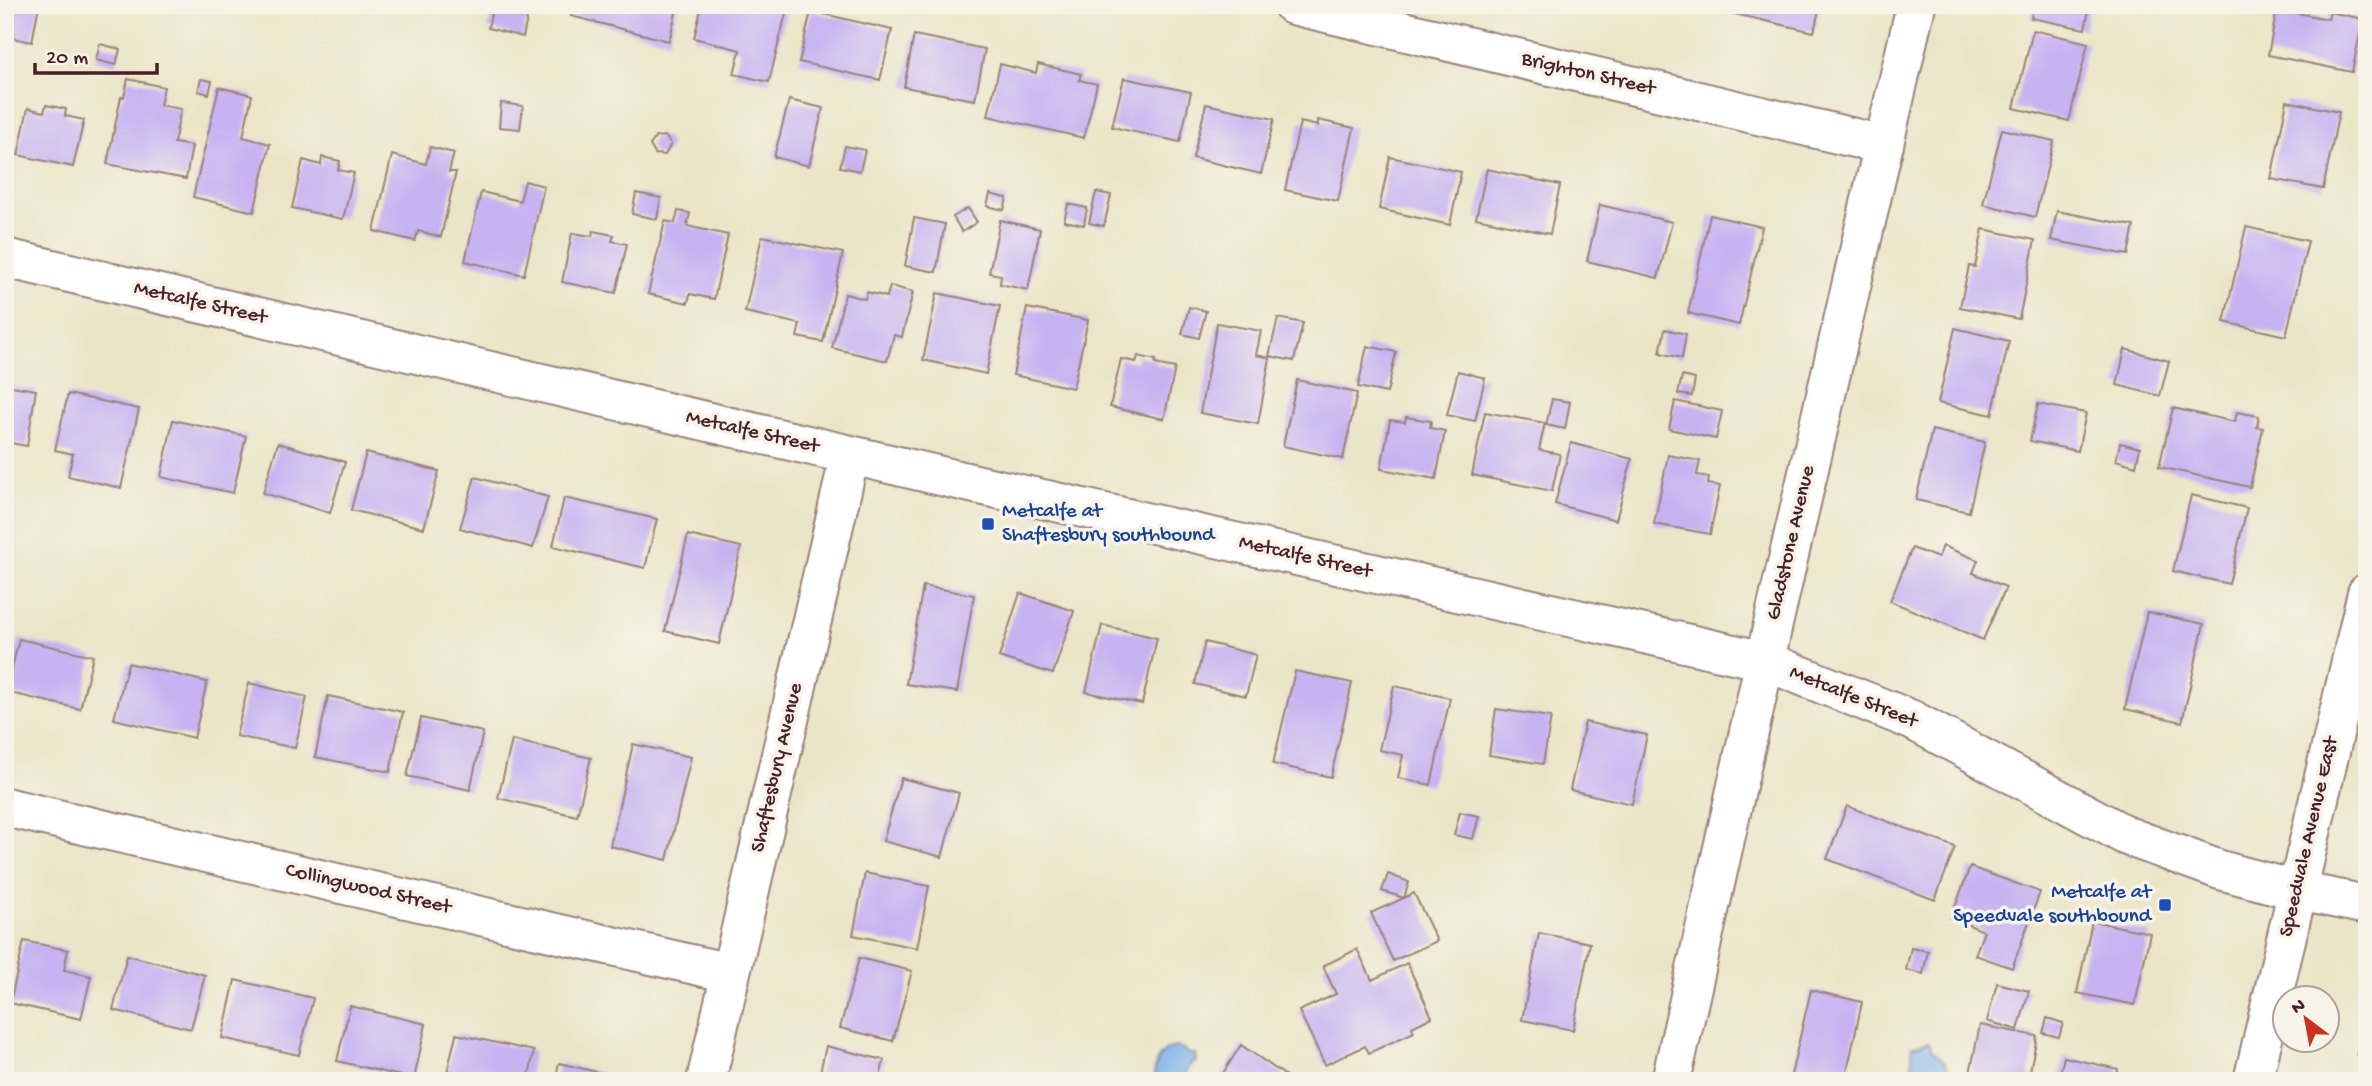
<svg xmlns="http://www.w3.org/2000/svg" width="2372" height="1086" viewBox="0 0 2372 1086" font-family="'Gochi Hand',sans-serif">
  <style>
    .water { fill: #7db2eb; stroke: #64688b; stroke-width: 2 }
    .building { fill: #c7b3f2 }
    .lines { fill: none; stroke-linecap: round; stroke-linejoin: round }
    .street-casing { stroke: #9a827a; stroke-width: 42 }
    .secondary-casing { stroke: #9a827a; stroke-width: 42 }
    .street { stroke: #fff; stroke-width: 38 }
    .secondary { stroke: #fff; stroke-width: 38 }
    .transit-dot { fill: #1a4fb4; stroke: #f7f3e8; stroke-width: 2.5 }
    .labels { text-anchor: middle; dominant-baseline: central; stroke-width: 7; stroke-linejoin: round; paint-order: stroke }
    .street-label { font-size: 21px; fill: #4a1f2b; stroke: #f7f3e8 }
    .transit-label { font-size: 21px; fill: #164399; stroke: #f7f3e8; text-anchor: start }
  </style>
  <rect width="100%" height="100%" fill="#f7f3e8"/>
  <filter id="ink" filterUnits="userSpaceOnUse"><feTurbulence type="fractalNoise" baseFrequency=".0143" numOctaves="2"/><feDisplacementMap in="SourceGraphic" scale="14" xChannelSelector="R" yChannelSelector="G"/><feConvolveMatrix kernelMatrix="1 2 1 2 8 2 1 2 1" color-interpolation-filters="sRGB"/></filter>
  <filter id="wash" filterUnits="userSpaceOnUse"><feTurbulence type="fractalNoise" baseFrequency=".00686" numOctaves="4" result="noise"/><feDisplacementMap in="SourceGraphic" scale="28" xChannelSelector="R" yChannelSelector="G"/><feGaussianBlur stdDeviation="1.57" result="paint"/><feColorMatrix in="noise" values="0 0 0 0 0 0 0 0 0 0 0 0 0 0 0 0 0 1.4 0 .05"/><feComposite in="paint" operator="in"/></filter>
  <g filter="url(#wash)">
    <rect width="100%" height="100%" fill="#ebe5c8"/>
    <path class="water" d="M1929,1042L1932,1050L1946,1063L1951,1081H1914C1908,1067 1915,1060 1911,1047Z
      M1176,1047L1183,1049L1189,1054H1195L1196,1062H1192L1185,1076L1188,1081H1154C1154,1064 1158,1050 1176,1047Z"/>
    <g id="blocks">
      <path class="building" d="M13,5H39L32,42L7,37Z
        M493,5H530L523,37L488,28Z
        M574,5H678L669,41L571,16Z
        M702,5H754L786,13L769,82L734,74L740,50L694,38Z
        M1718,5H1820L1814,32L1717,10Z
        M2034,5H2090L2085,29L2031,18Z
        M2277,9L2328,19L2330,12L2363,19L2352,72L2268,55Z
        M811,11L892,30L880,80L799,62Z
        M2033,30L2088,43L2069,121L2014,108Z
        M914,35L985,49L975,100L904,87Z
        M100,44L120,49L116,65L96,60Z
        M1000,64L1036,73L1038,64L1081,74L1079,80L1097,84L1084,138L988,116Z
        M1124,78L1191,92L1180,142L1112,127Z
        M128,79L164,87L160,105L181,109L174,143L192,146L186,179L107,164L121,97H124Z
        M201,79L212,81L209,94L198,91Z
        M219,87L252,95L243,137L270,144L254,212L193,197Z
        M789,100L823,108L809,166L774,157Z
        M2287,101L2339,112L2323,189L2271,179Z
        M501,103L523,106L520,129L499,127Z
        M1206,104L1274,119L1261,174L1193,158Z
        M46,105L66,109L65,116L84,120L73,167L18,155L28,108L44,112Z
        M1318,120L1354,128L1338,201L1285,190L1300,122L1318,126Z
        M2002,129L2054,141L2035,217L1983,204Z
        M665,136L671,144L665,155L655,154L650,145L656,137Z
        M845,146L865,150L860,171L840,167Z
        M430,147L454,153L449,172H456L441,237L418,231L415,241L374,231L392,155L426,164Z
        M322,157L340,161L338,170L354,173L343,219L292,208L303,160L321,165Z
        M1390,157L1461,172L1450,225L1379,209Z
        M1487,169L1560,185L1550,234L1476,218Z
        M525,181L544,186L524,275L465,261L481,192L520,201Z
        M1096,192L1111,195L1104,226L1089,223Z
        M636,193L661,198L657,219L632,214Z
        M990,194L1007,198L1004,210L987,206Z
        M1068,204L1087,208L1084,225L1064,221Z
        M1600,205L1672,222L1658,278L1587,261Z
        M968,208L977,222L962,232L953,217Z
        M678,211L690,213L687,226L728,235L714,299L690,294L688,303L648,294L665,221L675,223Z
        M2057,211L2134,226L2128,255L2051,240Z
        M1710,215L1762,227L1739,325L1688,313Z
        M914,218L945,224L936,272L905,266Z
        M1000,220L1040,229L1028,290L1000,284L1001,275L989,273Z
        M2246,227L2308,241L2286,336L2224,322Z
        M1983,229L2035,240L2019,319L1960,307L1969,266L1975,267Z
        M593,231L614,235L612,241L627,244L616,293L562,282L572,233L592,236Z
        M762,236L843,253L823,342L797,337L800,324L745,312Z
        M890,286L913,292L902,337L894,335L887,361L832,348L845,294L865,299L867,292L887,297Z
        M937,293L1000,306L986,374L923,360Z
        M1189,307L1206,311L1199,338L1182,334Z
        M1027,308L1088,320L1073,388L1013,375Z
        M1278,318L1303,323L1294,361L1269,356Z
        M1217,323L1261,331L1256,355L1270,358L1258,424L1200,413Z
        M1955,328L2009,341L1992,415L1938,403Z
        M1665,329L1686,334L1682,358L1660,353Z
        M1367,346L1396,352L1387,393L1358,387Z
        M2125,349L2169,361L2160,396L2117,385Z
        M1138,356L1156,360L1155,364L1175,368L1164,419L1110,407L1121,359L1136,362Z
        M1458,371L1485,378L1475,421L1447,415Z
        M1682,376L1695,379L1692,396L1678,394Z
        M1297,380L1357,393L1343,459L1283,446Z
        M5,385L36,390L27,446L5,442Z
        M68,394L139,409L121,488L68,476L73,454L55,450Z
        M1552,399L1570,402L1565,429L1546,425Z
        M1675,401L1722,411L1716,439L1669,429Z
        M2038,404L2086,413L2078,451L2030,441Z
        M2173,408L2235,422L2237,412L2259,416L2257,427L2263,428L2250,487L2159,467Z
        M1485,412L1545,423L1539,450L1560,454L1552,491L1472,475Z
        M1406,417L1431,421L1430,428L1445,431L1436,479L1381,469L1390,420L1405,422Z
        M173,420L246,436L233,493L161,477Z
        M1932,430L1985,442L1969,512L1916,500Z
        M278,443L345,462L330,513L263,493Z
        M1571,443L1632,459L1616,520L1555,504Z
        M2120,443L2140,448L2136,466L2116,460Z
        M366,453L439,471L424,528L351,510Z
        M1668,455L1700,461L1697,475L1709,477L1708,484L1720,486L1710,534L1654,524Z
        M475,477L548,497L533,548L460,528Z
        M2191,495L2247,508L2229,584L2173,571Z
        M564,498L657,519L645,568L553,546Z
        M688,535L741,547L719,644L665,631Z
        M1943,546L1978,560L1973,573L2006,587L1983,640L1890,601L1912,548L1938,558Z
        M923,586L974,595L957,692L906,684Z
        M1020,593L1074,611L1053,674L999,657Z
        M2147,612L2204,624L2182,722L2125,709Z
        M1102,625L1157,638L1142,704L1086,692Z
        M19,639L93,656L80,709L6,692Z
        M1205,642L1256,655L1246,696L1195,684Z
        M128,663L207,682L194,738L114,719Z
        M1295,671L1352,683L1331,777L1273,764Z
        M249,683L307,697L295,748L236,736Z
        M1394,686L1450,698L1431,785L1398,778L1403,755L1379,750Z
        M328,696L403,712L390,772L315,757Z
        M1496,709L1551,717L1543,764L1489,755Z
        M421,718L483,732L470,790L407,776Z
        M1585,722L1647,735L1632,804L1570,790Z
        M512,740L591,758L577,816L498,798Z
        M633,744L691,757L667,860L610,846Z
        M901,778L959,793L942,857L883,841Z
        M1847,806L1955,847L1935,900L1827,859Z
        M1460,812L1479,816L1473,839L1454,835Z
        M1970,867L2040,892L2012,968L1975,955L1984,931L1951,918Z
        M865,873L929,886L917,948L853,935Z
        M1388,874L1409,882L1404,898L1414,893L1437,941L1393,961L1371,913L1404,898L1382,891Z
        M2092,921L2150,933L2135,1005L2077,993Z
        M1539,933L1590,943L1573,1030L1522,1020Z
        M24,941L68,950L64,970L91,976L81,1019L10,1003Z
        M1911,948L1928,951L1923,974L1906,970Z
        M1357,949L1372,980L1407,963L1432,1017L1412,1027L1414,1032L1369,1053L1365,1046L1325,1065L1299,1011L1336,994L1323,966Z
        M127,955L205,975L191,1029L113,1010Z
        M859,958L912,971L893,1041L840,1028Z
        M235,980L313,998L299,1055L222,1038Z
        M1997,983L2029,991L2018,1030L1987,1021Z
        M1811,990L1862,1002L1845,1081H1817L1791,1075Z
        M350,1006L426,1024L414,1079L337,1061Z
        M2366,1017H2367V1056L2357,1054Z
        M2047,1018L2063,1023L2059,1037L2043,1033Z
        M1980,1025L2037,1036L2028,1081H2006L1970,1073Z
        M456,1034L534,1051L528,1081H445Z
        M1241,1045L1289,1078L1287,1081H1218Z
        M826,1046L884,1060L879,1081H818Z
        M2064,1057L2118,1069L2116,1081H2058Z
        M559,1063L614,1076L613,1081H555Z"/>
    </g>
  </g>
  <g filter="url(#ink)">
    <use href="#blocks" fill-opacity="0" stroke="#9a827a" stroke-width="2"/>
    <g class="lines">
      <g class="street-casing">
        <path id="street" d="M1293,5L1884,145
          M5,258L971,483L1765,661L1912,720L2127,836L2220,870L2298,891L2367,905
          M5,807L730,973
          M706,1081L850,455
          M1671,1081L1774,620L1916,5"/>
      </g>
      <g class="secondary-casing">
        <path id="secondary" d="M2253,1081L2367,593"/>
      </g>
      <use href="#street" class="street"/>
      <use href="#secondary" class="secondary"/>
    </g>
  </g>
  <g class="transit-dot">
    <rect x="981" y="517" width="14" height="14" rx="3.5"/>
    <rect x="2158" y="898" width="14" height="14" rx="3.5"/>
  </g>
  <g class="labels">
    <g class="street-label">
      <text transform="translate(1588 75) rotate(13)">Brighton Street</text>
      <text transform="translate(200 304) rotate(13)">Metcalfe Street</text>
      <text transform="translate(752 433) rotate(13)">Metcalfe Street</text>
      <text transform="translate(1792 543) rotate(-77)">Gladstone Avenue</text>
      <text transform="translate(1305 558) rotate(13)">Metcalfe Street</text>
      <text transform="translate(1853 698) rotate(22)">Metcalfe Street</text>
      <text transform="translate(778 768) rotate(-77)">Shaftesbury Avenue</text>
      <text transform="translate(2310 837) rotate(-77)">Speedvale Avenue East</text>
      <text transform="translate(368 890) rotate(13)">Collingwood Street</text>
    </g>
    <g class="transit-label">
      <text x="1002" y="512">Metcalfe at<tspan x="1002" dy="24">Shaftesbury southbound</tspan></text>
      <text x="2151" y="893" text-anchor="end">Metcalfe at<tspan x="2151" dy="24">Speedvale southbound</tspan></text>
    </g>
  </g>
  <rect width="2372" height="1086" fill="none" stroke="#f7f3e8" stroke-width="28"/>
  <g transform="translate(2306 1019) rotate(328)"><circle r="33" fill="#f7f3e8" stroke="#b29e9c" stroke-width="2"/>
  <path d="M0-5L12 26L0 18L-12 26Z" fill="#c8321e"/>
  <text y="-10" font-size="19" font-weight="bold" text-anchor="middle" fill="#4a1f2b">N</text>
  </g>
  <path d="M35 63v10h122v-10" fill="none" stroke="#4a1f2b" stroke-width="3.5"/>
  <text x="46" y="63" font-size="21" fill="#4a1f2b" stroke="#f7f3e8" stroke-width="5" paint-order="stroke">20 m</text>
</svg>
